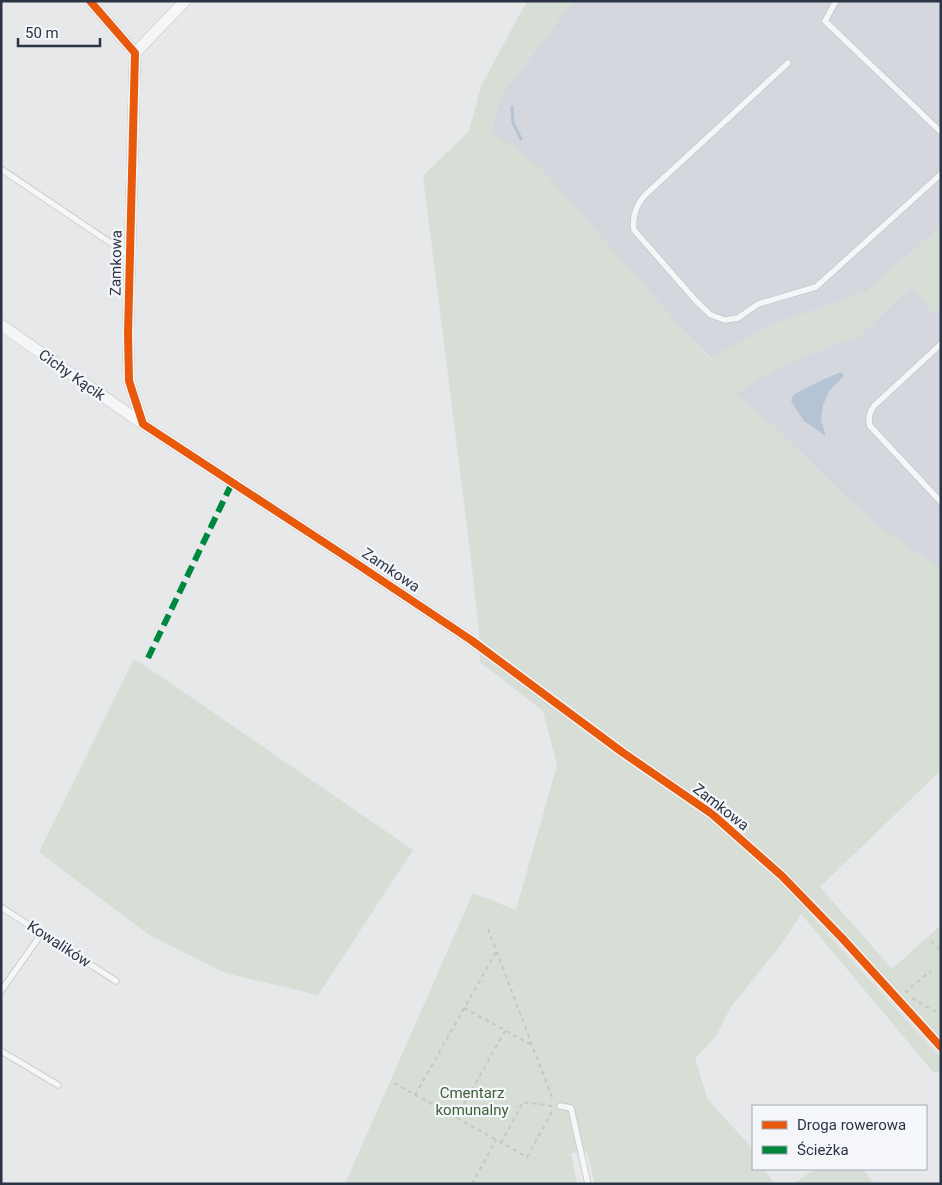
<svg xmlns="http://www.w3.org/2000/svg" width="942" height="1185" viewBox="0 0 942 1185" font-family="Roboto,sans-serif">
  <style>
    .built { fill: #d4d7dd }
    .green { fill: #d6ded6 }
    .water { fill: #b4c4d5 }
    .lines { fill: none; stroke-linecap: round; stroke-linejoin: round }
    .stream { stroke: #b4c4d5; stroke-width: 3 }
    .lane-casing { stroke: #c4c6c8; stroke-width: 7 }
    .street-casing { stroke: #c4c6c8; stroke-width: 12 }
    .path { stroke: #c5c6ca; stroke-width: 2; stroke-dasharray: 4 4; stroke-linecap: butt }
    .lane { stroke: #f5f6f7; stroke-width: 5.5 }
    .street { stroke: #f5f6f7; stroke-width: 11 }
    .quiet { stroke: #00873e; stroke-width: 6; stroke-dasharray: 12 6; stroke-linecap: butt }
    .cycleway-casing { stroke: #f4f6f9; stroke-width: 11 }
    .cycleway { stroke: #e8590c; stroke-width: 8 }
    .labels { text-anchor: middle; dominant-baseline: central; stroke-width: 4.5; stroke-linejoin: round; paint-order: stroke }
    .street-label { font-size: 15px; fill: #2b3445; stroke: #f4f6f9 }
    .park-label { font-size: 15px; fill: #3f6138; stroke: #f4f6f9 }
  </style>
  <rect width="100%" height="100%" fill="#e6e8ea"/>
  <path class="built" d="M573,1H941V226L866,292L816,310L773,324L711,358L685,332L615,254L492,131L500,97Z
    M911,287L932,312L941,310V569L872,522L772,425L734,394L784,364L859,336Z"/>
  <path class="green" d="M527,1H573L500,97L492,131L542,169L685,332L710,358L773,324L816,310L866,292L941,226V310L932,312L911,287L859,336L784,364L735,394L772,425L872,522L941,569V770L820,887L892,969L941,925V1040L813,898L805,909L941,1058V1071L934,1073L801,914L783,942L731,1007L716,1036L695,1059L708,1100L753,1149V1169H765L774,1184H595L587,1152L571,1153L577,1184H345L473,893L516,910L557,765L543,711L480,662L479,631L470,551L423,176L469,131L481,86Z
    M134,659L153,671L413,850L318,995L225,973L148,934L39,852Z
    M815,1169H863L874,1184H794Z"/>
  <path class="water" d="M841,372L844,376L830,390L823,405L821,420L826,436L804,421L791,401C792,400 792,398 792,397C796,391 832,376 841,372Z"/>
  <g class="lines">
    <path class="stream" d="M512,107L513,123L521,139"/>
    <g class="lane-casing">
      <path id="lane" d="M836,1L825,21L941,132
        M788,63L644,196C635,207 632,217 634,230L697,302L711,315L725,320L738,318L758,304L816,287L941,174
        M1,169L130,256
        M941,344L874,406C869,413 868,418 870,426L941,502
        M1,907L116,981
        M1,991L42,933
        M1,1051L58,1085
        M560,1106L571,1108L588,1184"/>
    </g>
    <g class="street-casing">
      <path id="street" d="M90,1L135,53L128,334L129,381L143,424L354,562L471,640L622,752L712,814L782,876L842,938L941,1047
        M135,53L185,1
        M1,325L143,424"/>
    </g>
    <path class="path" d="M488,929L553,1100
      M931,941L941,951
      M907,993L906,992L912,986L931,971
      M912,998L927,1007L941,1014
      M464,1008L532,1045
      M394,1083L527,1157L553,1110
      M415,1095L496,952
      M456,1118L505,1031
      M501,1143L523,1102L553,1106
      M472,1184L496,1140"/>
    <use href="#lane" class="lane"/>
    <use href="#street" class="street"/>
    <path class="quiet" d="M148,658L232,483"/>
    <g class="cycleway-casing">
      <path id="cycleway" d="M90,1L135,53L128,334L129,381L143,424L354,562L471,640L622,752L712,814L782,876L842,938L941,1047"/>
    </g>
    <use href="#cycleway" class="cycleway"/>
  </g>
  <g class="labels">
    <g class="street-label">
      <text transform="translate(116 263) rotate(-89)">Zamkowa</text>
      <text transform="translate(72 375) rotate(35)">Cichy Kącik</text>
      <text transform="translate(391 570) rotate(34)">Zamkowa</text>
      <text transform="translate(721 807) rotate(38)">Zamkowa</text>
      <text transform="translate(59 944) rotate(33)">Kowalików</text>
    </g>
    <g class="park-label">
      <text x="472" y="1093">Cmentarz<tspan x="472" dy="17">komunalny</tspan></text>
    </g>
  </g>
  <rect width="942" height="1185" fill="none" stroke="#2b3445" stroke-width="5"/>
  <rect x="752" y="1105" width="175" height="65" fill="#f4f6f9" stroke="#a4a8b1"/>
  <rect x="762" y="1121" width="25" height="8" fill="#e8590c" stroke="#a4a8b1"/>
  <text x="797" y="1130" font-size="15" fill="#2b3445">Droga rowerowa</text>
  <rect x="762" y="1146" width="25" height="8" fill="#00873e" stroke="#a4a8b1"/>
  <text x="797" y="1155" font-size="15" fill="#2b3445">Ścieżka</text>
  <path d="M18 38v8h82v-8" fill="none" stroke="#2b3445" stroke-width="2.5"/>
  <text x="25" y="38" font-size="15" fill="#2b3445" stroke="#f4f6f9" stroke-width="4" paint-order="stroke">50 m</text>
</svg>
